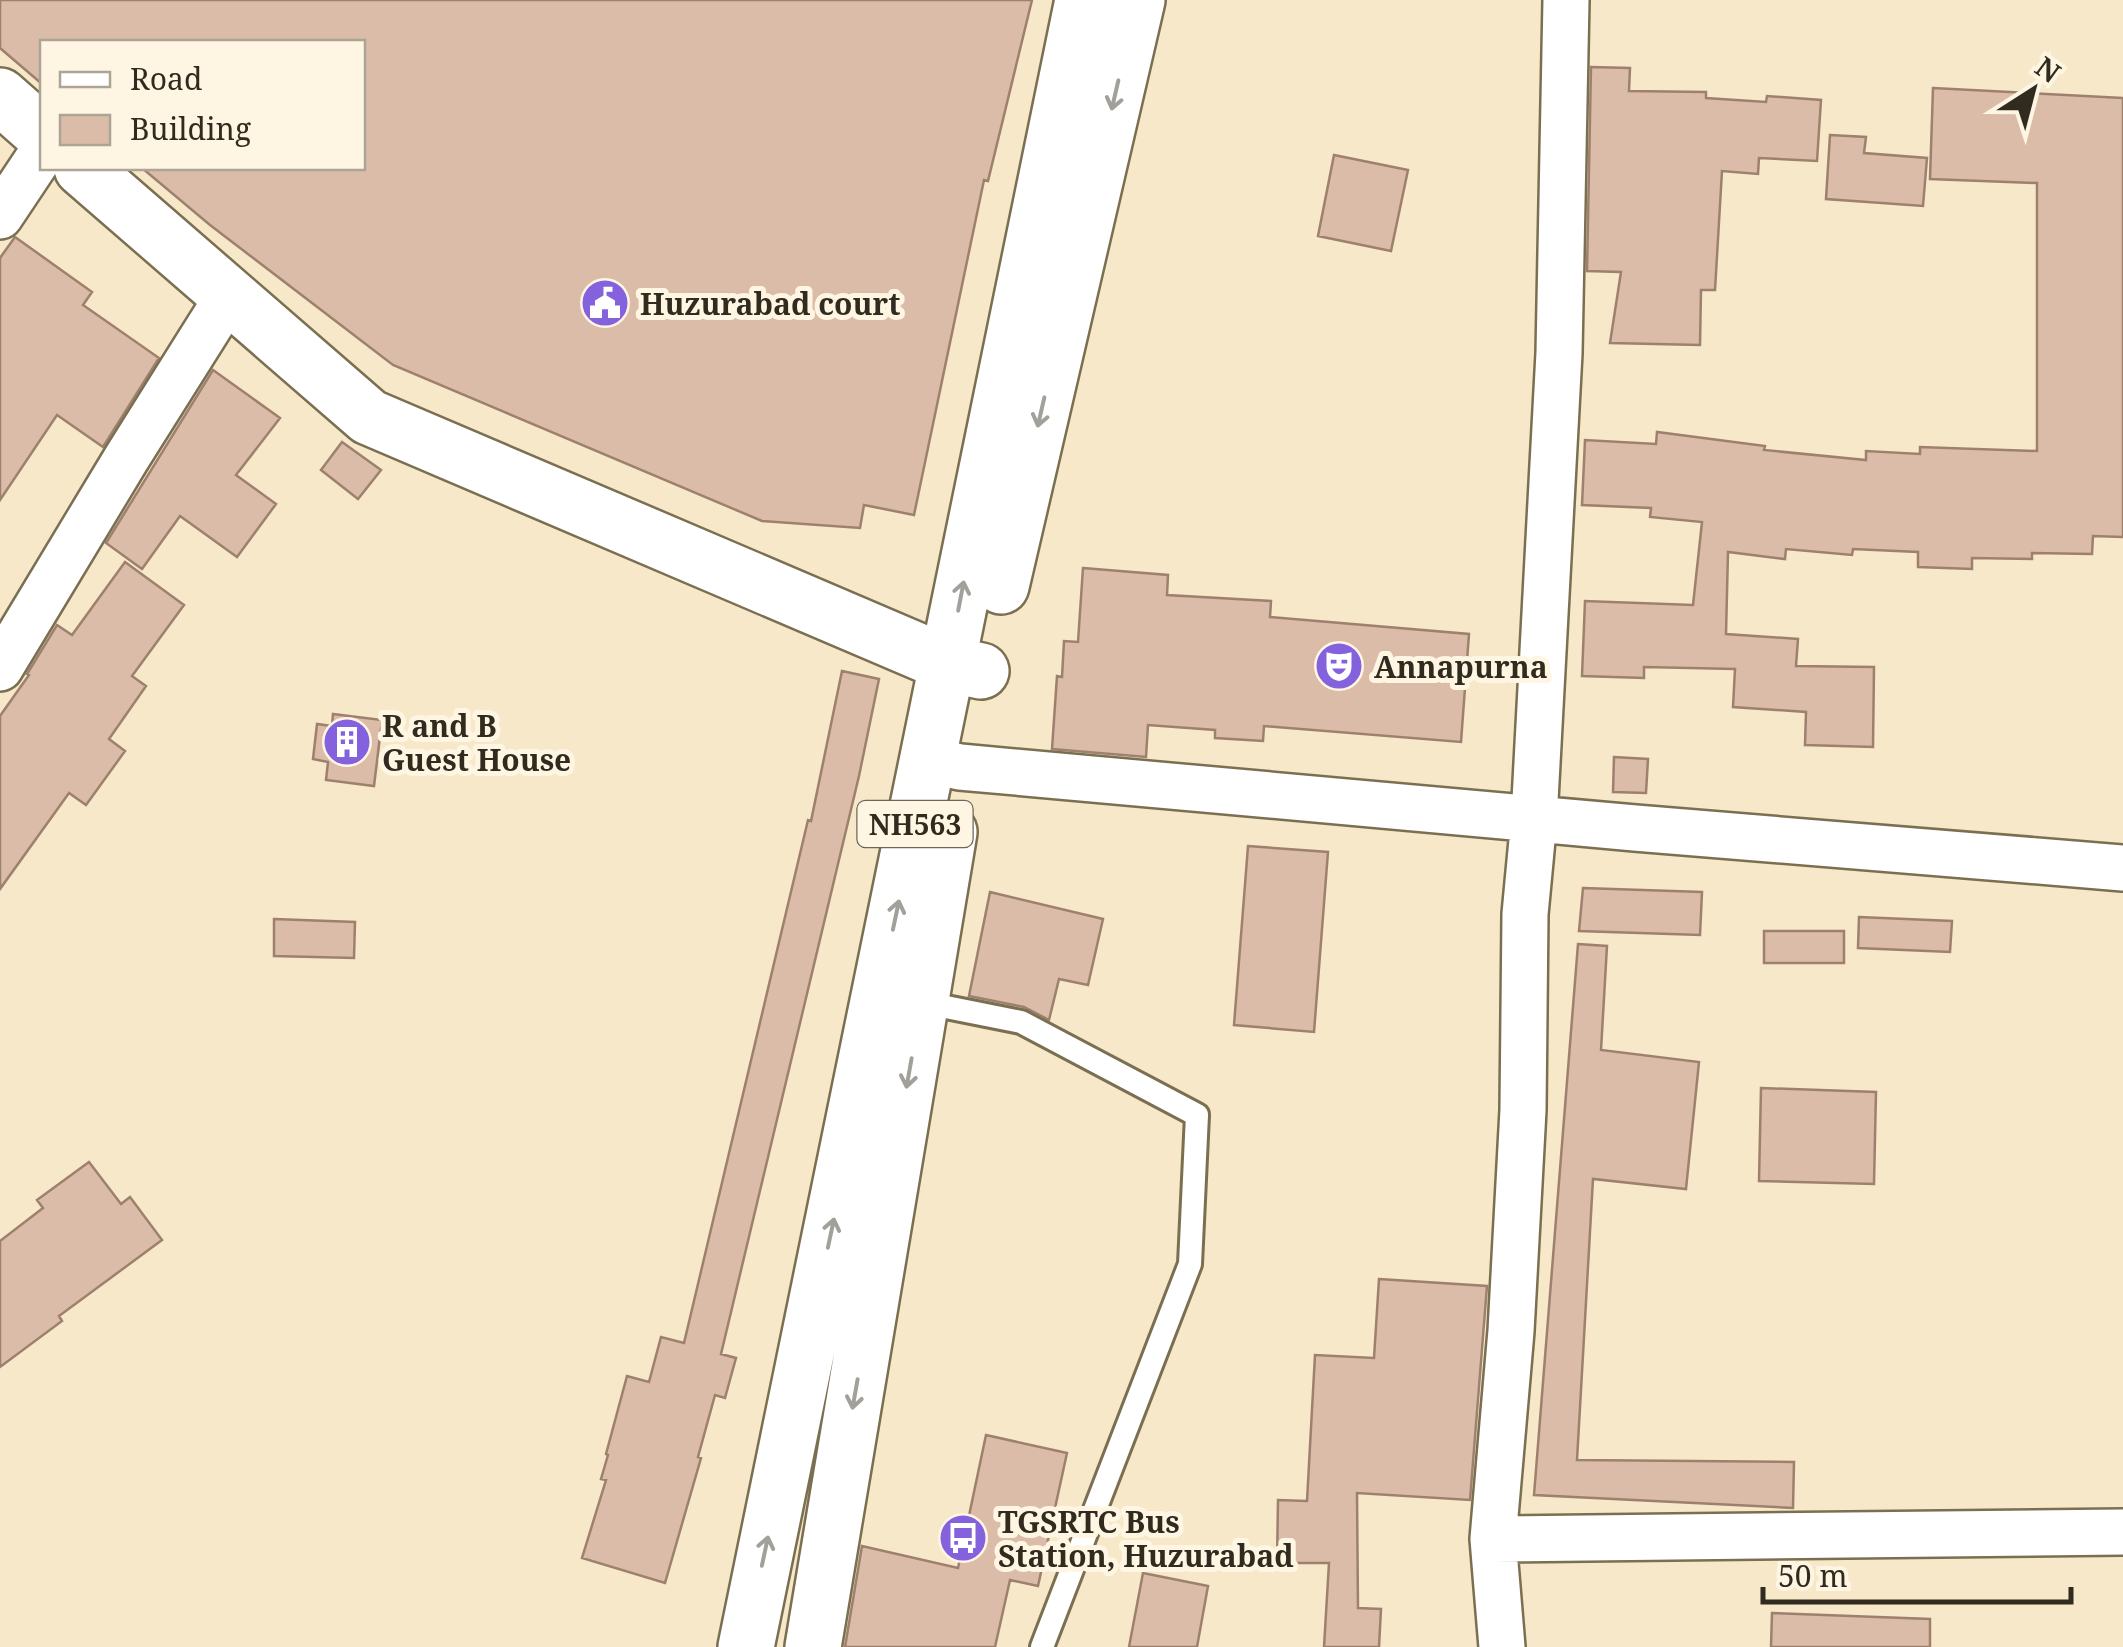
<svg xmlns="http://www.w3.org/2000/svg" width="2123" height="1647" viewBox="0 0 2123 1647" font-family="'Noto Serif',serif">
  <style>
    .building { fill: #dbbca8; stroke: #9d816e; stroke-width: 2.5 }
    .lines { fill: none; stroke-linecap: round; stroke-linejoin: round }
    .service-casing { stroke: #7b6f52; stroke-width: 28 }
    .minor-casing { stroke: #7b6f52; stroke-width: 50 }
    .tertiary-casing { stroke: #7b6f52; stroke-width: 60 }
    .trunk-casing { stroke: #7b6f52; stroke-width: 60 }
    .service { stroke: #fff; stroke-width: 22 }
    .minor { stroke: #fff; stroke-width: 45 }
    .tertiary { stroke: #fff; stroke-width: 55 }
    .trunk { stroke: #fff; stroke-width: 55 }
    .oneway { stroke: #a2a09a }
    .labels { text-anchor: middle; dominant-baseline: central; stroke-width: 10; stroke-linejoin: round; paint-order: stroke }
    .shield { fill: #fef5e2; stroke: #6e6859; stroke-width: 2.5 }
    .shield-label { font-size: 28px; font-weight: bold; fill: #302b1e }
    .poi-label { font-size: 30px; font-weight: bold; fill: #302b1e; stroke: #fef5e2; text-anchor: start }
  </style>
  <rect width="100%" height="100%" fill="#f6e8c8"/>
  <path class="building" d="M0,0H1032L988,181L984,180L914,515L864,505L860,528L762,521L393,365L210,225L142,168H362V42H42V84L0,48Z
    M1591,67L1630,68L1629,91L1706,92V98L1766,102L1767,96L1821,100L1817,161L1759,158L1758,174L1722,171L1715,290H1701L1700,345L1610,343L1621,272L1587,271Z
    M1933,88L2123,98V537L2093,536L2092,554L2032,553V559L1972,558V569L1918,567V552L1853,549L1852,555L1786,549L1785,559L1728,552L1726,634L1798,639L1796,666L1874,667L1873,747L1805,745L1806,712L1733,707L1735,669L1644,667V678L1582,676L1585,601L1693,605L1702,522L1650,517L1651,508L1582,505L1585,440L1656,444L1657,432L1765,446L1764,450L1866,460V451L1920,454V447L2037,451V183L1930,179Z
    M1830,135L1866,137L1864,153L1927,158L1923,206L1826,199Z
    M1334,155L1408,170L1391,251L1318,236Z
    M15,237L92,292L83,305L159,358L103,447L57,415L0,500V258Z
    M213,370L280,418L236,475L276,504L237,557L180,516L142,569L106,543Z
    M342,442L381,470L358,499L321,470Z
    M125,562L184,605L132,676L146,686L109,739L125,751L86,805L69,793L0,889V716L29,675L27,674L57,625L72,635Z
    M1083,568L1168,575L1167,595L1271,601L1270,617L1469,634L1461,742L1264,726L1263,741L1215,738V730L1148,725L1146,757L1052,749L1057,676L1062,677L1064,641L1078,642Z
    M842,671L879,679L859,776L721,1354L736,1358L725,1398L715,1395L698,1457L701,1458L665,1583L582,1558L606,1480L601,1479L608,1455L606,1454L627,1376L649,1382L661,1337L684,1343L808,820L811,821Z
    M333,714L382,720L374,786L326,780L328,762L313,759L317,724L332,726Z
    M1614,757L1648,759L1646,793L1613,792Z
    M1248,846L1328,852L1314,1032L1234,1025Z
    M1583,888L1702,892L1700,935L1579,931Z
    M990,892L1103,919L1088,985L1059,979L1049,1020L1024,1007L969,996Z
    M1859,917L1952,921L1950,952L1858,948Z
    M274,919L355,922L354,958L274,956Z
    M1764,931H1844V963H1764Z
    M1578,944L1607,946L1601,1050L1699,1062L1686,1189L1593,1179L1577,1460L1794,1462L1793,1508L1534,1495Z
    M1761,1088L1876,1092L1874,1184L1759,1181Z
    M89,1162L121,1204L130,1197L162,1240L59,1316L62,1321L0,1367V1241L43,1208L37,1200Z
    M1379,1279L1487,1286L1470,1500L1357,1493L1358,1608L1381,1609L1379,1647H1324L1329,1563H1277L1278,1500L1307,1501L1315,1355L1374,1358Z
    M986,1435L1067,1453L1038,1586L1010,1580L995,1647H845L862,1546L958,1568Z
    M1143,1573L1208,1586L1197,1647H1129Z
    M1772,1613L1930,1619V1647H1771Z"/>
  <g class="lines">
    <g class="service-casing">
      <path id="service" d="M921,1002L1021,1022L1197,1115L1190,1264L1042,1647"/>
    </g>
    <g class="minor-casing">
      <path id="minor" d="M0,216L42,153
        M0,668L126,459L229,295
        M928,760L960,767L1635,828L2123,868
        M1493,1539L2123,1532
        M1502,1647L1493,1539L1511,1331L1523,1110L1525,914L1534,819L1559,353L1566,0"/>
    </g>
    <g class="tertiary-casing">
      <path id="tertiary" d="M0,96L42,133
        M82,168L369,417L948,664L981,671"/>
    </g>
    <g class="trunk-casing">
      <path id="trunk" d="M1001,586L1137,0
        M746,1647L1083,0
        M813,1647L949,832"/>
    </g>
    <use href="#service" class="service"/>
    <use href="#minor" class="minor"/>
    <use href="#tertiary" class="tertiary"/>
    <use href="#trunk" class="trunk"/>
  </g>
  <defs><path id="oneway-shaft" d="M-6 0H5M1.5-3L5.5 0L1.5 3" fill="none" stroke-width="1.6" stroke-linecap="round" stroke-linejoin="round" transform="scale(2.5)"/></defs>
  <g class="oneway">
    <use href="#oneway-shaft" transform="translate(1115 95) rotate(103)"/>
    <use href="#oneway-shaft" transform="translate(1041 412) rotate(103)"/>
    <use href="#oneway-shaft" transform="translate(961 596) rotate(-79)"/>
    <use href="#oneway-shaft" transform="translate(896 915) rotate(-78)"/>
    <use href="#oneway-shaft" transform="translate(909 1073) rotate(100)"/>
    <use href="#oneway-shaft" transform="translate(831 1233) rotate(-78)"/>
    <use href="#oneway-shaft" transform="translate(855 1394) rotate(100)"/>
    <use href="#oneway-shaft" transform="translate(765 1551) rotate(-78)"/>
  </g>
  <defs>
    <g id="civic-disc" transform="scale(2.5)"><circle r="9.5" fill="#8562dd" stroke="#fef5e2"/><path d="M-.6-6.5H3V-4.5H.6V-3L4-1V1h2V6H-6V1h2V-1L-.6-3ZM-1.2 2.5V6h2.4V2.5Z" fill="#fff"/></g>
    <g id="theatre-disc" transform="scale(2.5)"><circle r="9.5" fill="#8562dd" stroke="#fef5e2"/><path d="M-5-5.5Q0-4 5-5.5V0Q5 5 0 6Q-5 5-5 0ZM-3.3-2.5H-1v1.5H-3.3ZM1-2.5H3.3v1.5H1ZM-2.8 1Q0 5.5 2.8 1Z" fill="#fff"/></g>
    <g id="building-disc" transform="scale(2.5)"><circle r="9.5" fill="#8562dd" stroke="#fef5e2"/><path d="M-4-6H4V6H1V3H-1V6H-4ZM-2.5-4.3h1.7v1.8h-1.7ZM.8-4.3h1.7v1.8H.8ZM-2.5-1h1.7V.8h-1.7ZM.8-1h1.7V.8H.8Z" fill="#fff"/></g>
    <g id="bus-disc" transform="scale(2.5)"><circle r="9.5" fill="#8562dd" stroke="#fef5e2"/><path d="M-5-6H5V4H4V6H2V4H-2V6H-4V4H-5ZM-3.5-4V0h7V-4ZM-3.5 1.2v1.5H-2V1.2ZM2 1.2v1.5H3.5V1.2Z" fill="#fff"/></g>
  </defs>
  <g fill-rule="evenodd">
    <use href="#civic-disc" x="605" y="303"/>
    <use href="#theatre-disc" x="1339" y="666"/>
    <use href="#building-disc" x="347" y="742"/>
    <use href="#bus-disc" x="963" y="1538"/>
  </g>
  <g class="labels">
    <rect class="shield" x="857.5" y="801" width="115" height="46" rx="8"/>
    <g class="shield-label">
      <text x="915" y="824">NH563</text>
    </g>
    <g class="poi-label">
      <text x="640" y="303">Huzurabad court</text>
      <text x="1374" y="666">Annapurna</text>
      <text x="382" y="725">R and B<tspan x="382" dy="34">Guest House</tspan></text>
      <text x="998" y="1521">TGSRTC Bus<tspan x="998" dy="34">Station, Huzurabad</tspan></text>
    </g>
  </g>
  <rect x="40" y="40" width="325" height="130" fill="#fef5e2" stroke="#aca494" stroke-width="2.5"/>
  <rect x="60" y="72" width="50" height="15" fill="#ffffff" stroke="#aca494" stroke-width="2.5"/>
  <text x="130" y="90" font-size="30" fill="#302b1e">Road</text>
  <rect x="60" y="115" width="50" height="30" fill="#dbbca8" stroke="#aca494" stroke-width="2.5"/>
  <text x="130" y="140" font-size="30" fill="#302b1e">Building</text>
  <g transform="translate(2033 90) rotate(36)" stroke="#fef5e2" stroke-width="8" paint-order="stroke">
  <path d="M0-8L18 38L0 25L-18 38Z" fill="#302b1e"/>
  <text y="-15" font-size="28" font-weight="bold" text-anchor="middle" fill="#302b1e">N</text>
  </g>
  <path d="M1763 1587v15h308v-15" fill="none" stroke="#302b1e" stroke-width="5"/>
  <text x="1778" y="1587" font-size="30" fill="#302b1e" stroke="#fef5e2" stroke-width="8" paint-order="stroke">50 m</text>
</svg>
